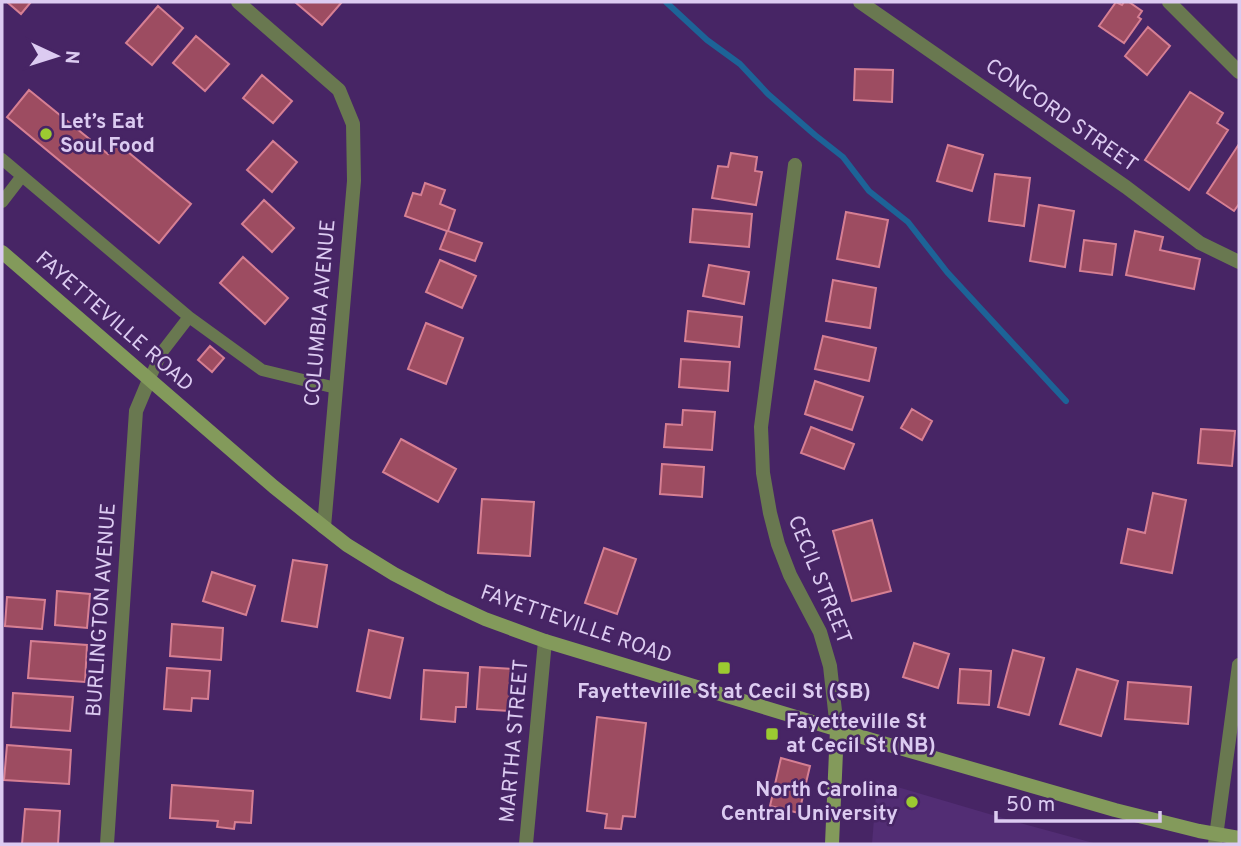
<svg xmlns="http://www.w3.org/2000/svg" width="1241" height="846" viewBox="0 0 1241 846" font-family="Overpass,sans-serif">
  <style>
    .built { fill: #522d74 }
    .lines { fill: none; stroke-linecap: round; stroke-linejoin: round }
    .stream { stroke: #1d6397; stroke-width: 6 }
    .building { fill: #9d4c61; stroke: #d67f93; stroke-width: 2 }
    .lane { stroke: #697850; stroke-width: 12 }
    .street { stroke: #697850; stroke-width: 14 }
    .secondary { stroke: #839a5b; stroke-width: 14 }
    .poi-dot { fill: #9cca31; stroke: #472565; stroke-width: 2.5 }
    .labels { text-anchor: middle; dominant-baseline: central; stroke-width: 5; stroke-linejoin: round; paint-order: stroke }
    .street-label { font-size: 21px; fill: #dccbf1; stroke: #472565 }
    .poi-label { font-size: 21px; font-weight: bold; fill: #dccbf1; stroke: #472565; text-anchor: start }
  </style>
  <rect width="100%" height="100%" fill="#472565"/>
  <path class="built" d="M877,781L1020,823L1097,844H872Z"/>
  <g class="lines">
    <path class="stream" d="M666,2L707,40L740,64L768,94L815,135L843,157L869,191L908,222L947,272L1066,401"/>
  </g>
  <path class="building" d="M7,2H31L21,14Z
    M295,2H342L322,25Z
    M1116,2L1122,5L1124,2H1129L1142,11L1138,17L1141,19L1124,43L1099,26Z
    M158,6L183,28L152,65L126,43Z
    M1148,27L1170,46L1147,75L1125,56Z
    M196,36L229,64L205,91L173,63Z
    M855,69L893,70L892,102L854,100Z
    M262,75L292,101L273,123L243,98Z
    M29,90L108,154L117,143L191,204L159,243L7,117Z
    M1190,92L1223,113L1217,123L1228,130L1189,190L1145,160Z
    M273,141L297,162L272,192L247,170Z
    M1239,144V204L1234,211L1207,193Z
    M948,145L983,155L972,191L937,181Z
    M731,153L757,157L755,171L762,172L756,205L712,198L718,166L728,167Z
    M995,174L1030,178L1024,226L989,221Z
    M425,183L445,190L440,204L455,210L448,231L482,243L475,261L440,249L447,231L405,216L413,193L421,195Z
    M264,200L294,228L272,252L242,224Z
    M1039,205L1074,211L1065,267L1030,261Z
    M693,209L752,214L749,247L690,242Z
    M846,212L888,220L879,267L837,259Z
    M1135,231L1163,237L1160,250L1200,259L1194,289L1126,275Z
    M1084,240L1116,244L1112,275L1080,271Z
    M243,257L288,298L265,324L220,283Z
    M440,260L476,276L462,308L426,292Z
    M709,265L749,272L744,304L703,296Z
    M833,280L876,288L870,328L826,321Z
    M688,311L742,317L739,347L685,341Z
    M426,323L463,338L446,384L408,369Z
    M823,336L876,348L869,381L815,369Z
    M210,346L224,358L212,372L198,360Z
    M681,359L730,362L728,391L679,387Z
    M815,381L863,397L852,430L805,414Z
    M912,409L932,421L922,440L901,428Z
    M683,410L715,412L712,450L664,447L666,424L682,425Z
    M811,427L854,444L844,469L801,453Z
    M1201,429L1235,431L1232,466L1198,463Z
    M401,439L456,469L438,502L383,472Z
    M662,464L704,467L702,497L660,494Z
    M1153,493L1186,500L1172,573L1121,563L1128,529L1145,533Z
    M482,499L534,502L530,556L478,553Z
    M872,520L891,591L852,601L833,531Z
    M604,548L636,559L617,614L585,603Z
    M293,560L327,565L317,627L282,621Z
    M212,572L255,586L246,615L203,601Z
    M57,591L90,594L87,628L55,625Z
    M7,597L45,600L42,629L5,626Z
    M172,624L223,628L221,660L170,656Z
    M369,630L403,638L390,698L357,691Z
    M31,641L87,645L85,682L28,678Z
    M914,643L949,654L938,688L903,677Z
    M1013,650L1044,658L1029,715L998,707Z
    M480,667L514,669L511,711L477,709Z
    M167,668L210,671L208,699L192,698L191,711L164,709Z
    M960,669L991,671L989,705L958,703Z
    M1077,669L1118,681L1101,736L1060,724Z
    M424,670L468,673L466,707H456L455,722L421,719Z
    M1128,682L1191,687L1188,724L1125,719Z
    M13,693L73,697L70,731L11,727Z
    M597,717L646,723L635,817L623,816L621,829L605,828L607,814L587,811Z
    M7,745L71,750L69,784L4,780Z
    M781,758L810,766L799,813L770,806Z
    M172,785L253,791L251,823L235,822L234,829L217,827L218,821L170,818Z
    M25,809L60,811L58,844H22Z"/>
  <g class="lines">
    <path class="lane" d="M2,159L189,317L162,352L149,380
      M2,202L22,176
      M189,317L262,370L336,388"/>
    <path class="street" d="M238,2L339,90L353,124L354,181L324,527
      M860,2L1126,187L1200,243L1239,262
      M1169,2L1239,72
      M795,165L761,427L763,473L770,513L778,544L790,575L820,632L830,666L837,729
      M107,844L136,411L149,380
      M526,844L545,641
      M1215,844L1239,665"/>
    <path class="secondary" d="M2,252L274,487L324,527L347,545L394,574L442,599L485,619L545,641L872,740L1115,810L1199,831L1239,838
      M832,844L837,729"/>
  </g>
  <g class="poi-dot">
    <circle cx="46" cy="134" r="7"/>
    <rect x="717" y="661" width="14" height="14" rx="3.5"/>
    <rect x="765" y="727" width="14" height="14" rx="3.5"/>
    <circle cx="912" cy="802" r="7"/>
  </g>
  <g class="labels">
    <g class="street-label">
      <text transform="translate(1061 116) rotate(35)">CONCORD STREET</text>
      <text transform="translate(321 313) rotate(-85)">COLUMBIA AVENUE</text>
      <text transform="translate(114 322) rotate(41)">FAYETTEVILLE ROAD</text>
      <text transform="translate(819 580) rotate(68)">CECIL STREET</text>
      <text transform="translate(102 610) rotate(-86)">BURLINGTON AVENUE</text>
      <text transform="translate(576 625) rotate(19)">FAYETTEVILLE ROAD</text>
      <text transform="translate(515 741) rotate(-85)">MARTHA STREET</text>
    </g>
    <g class="poi-label">
      <text x="60" y="122">Let’s Eat<tspan x="60" dy="24">Soul Food</tspan></text>
      <text x="724" y="692" text-anchor="middle">Fayetteville St at Cecil St (SB)</text>
      <text x="786" y="722">Fayetteville St<tspan x="786" dy="24">at Cecil St (NB)</tspan></text>
      <text x="898" y="790" text-anchor="end">North Carolina<tspan x="898" dy="24">Central University</tspan></text>
    </g>
  </g>
  <rect width="1241" height="846" fill="none" stroke="#dccbf1" stroke-width="7"/>
  <g transform="translate(56 56) rotate(94)" stroke="#472565" stroke-width="5" paint-order="stroke">
  <path d="M0-5L12 26L0 18L-12 26Z" fill="#dccbf1"/>
  <text y="-10" font-size="19" font-weight="bold" text-anchor="middle" fill="#dccbf1">N</text>
  </g>
  <path d="M996 811v10h164v-10" fill="none" stroke="#dccbf1" stroke-width="3.5"/>
  <text x="1006" y="811" font-size="21" fill="#dccbf1" stroke="#472565" stroke-width="5" paint-order="stroke">50 m</text>
</svg>
